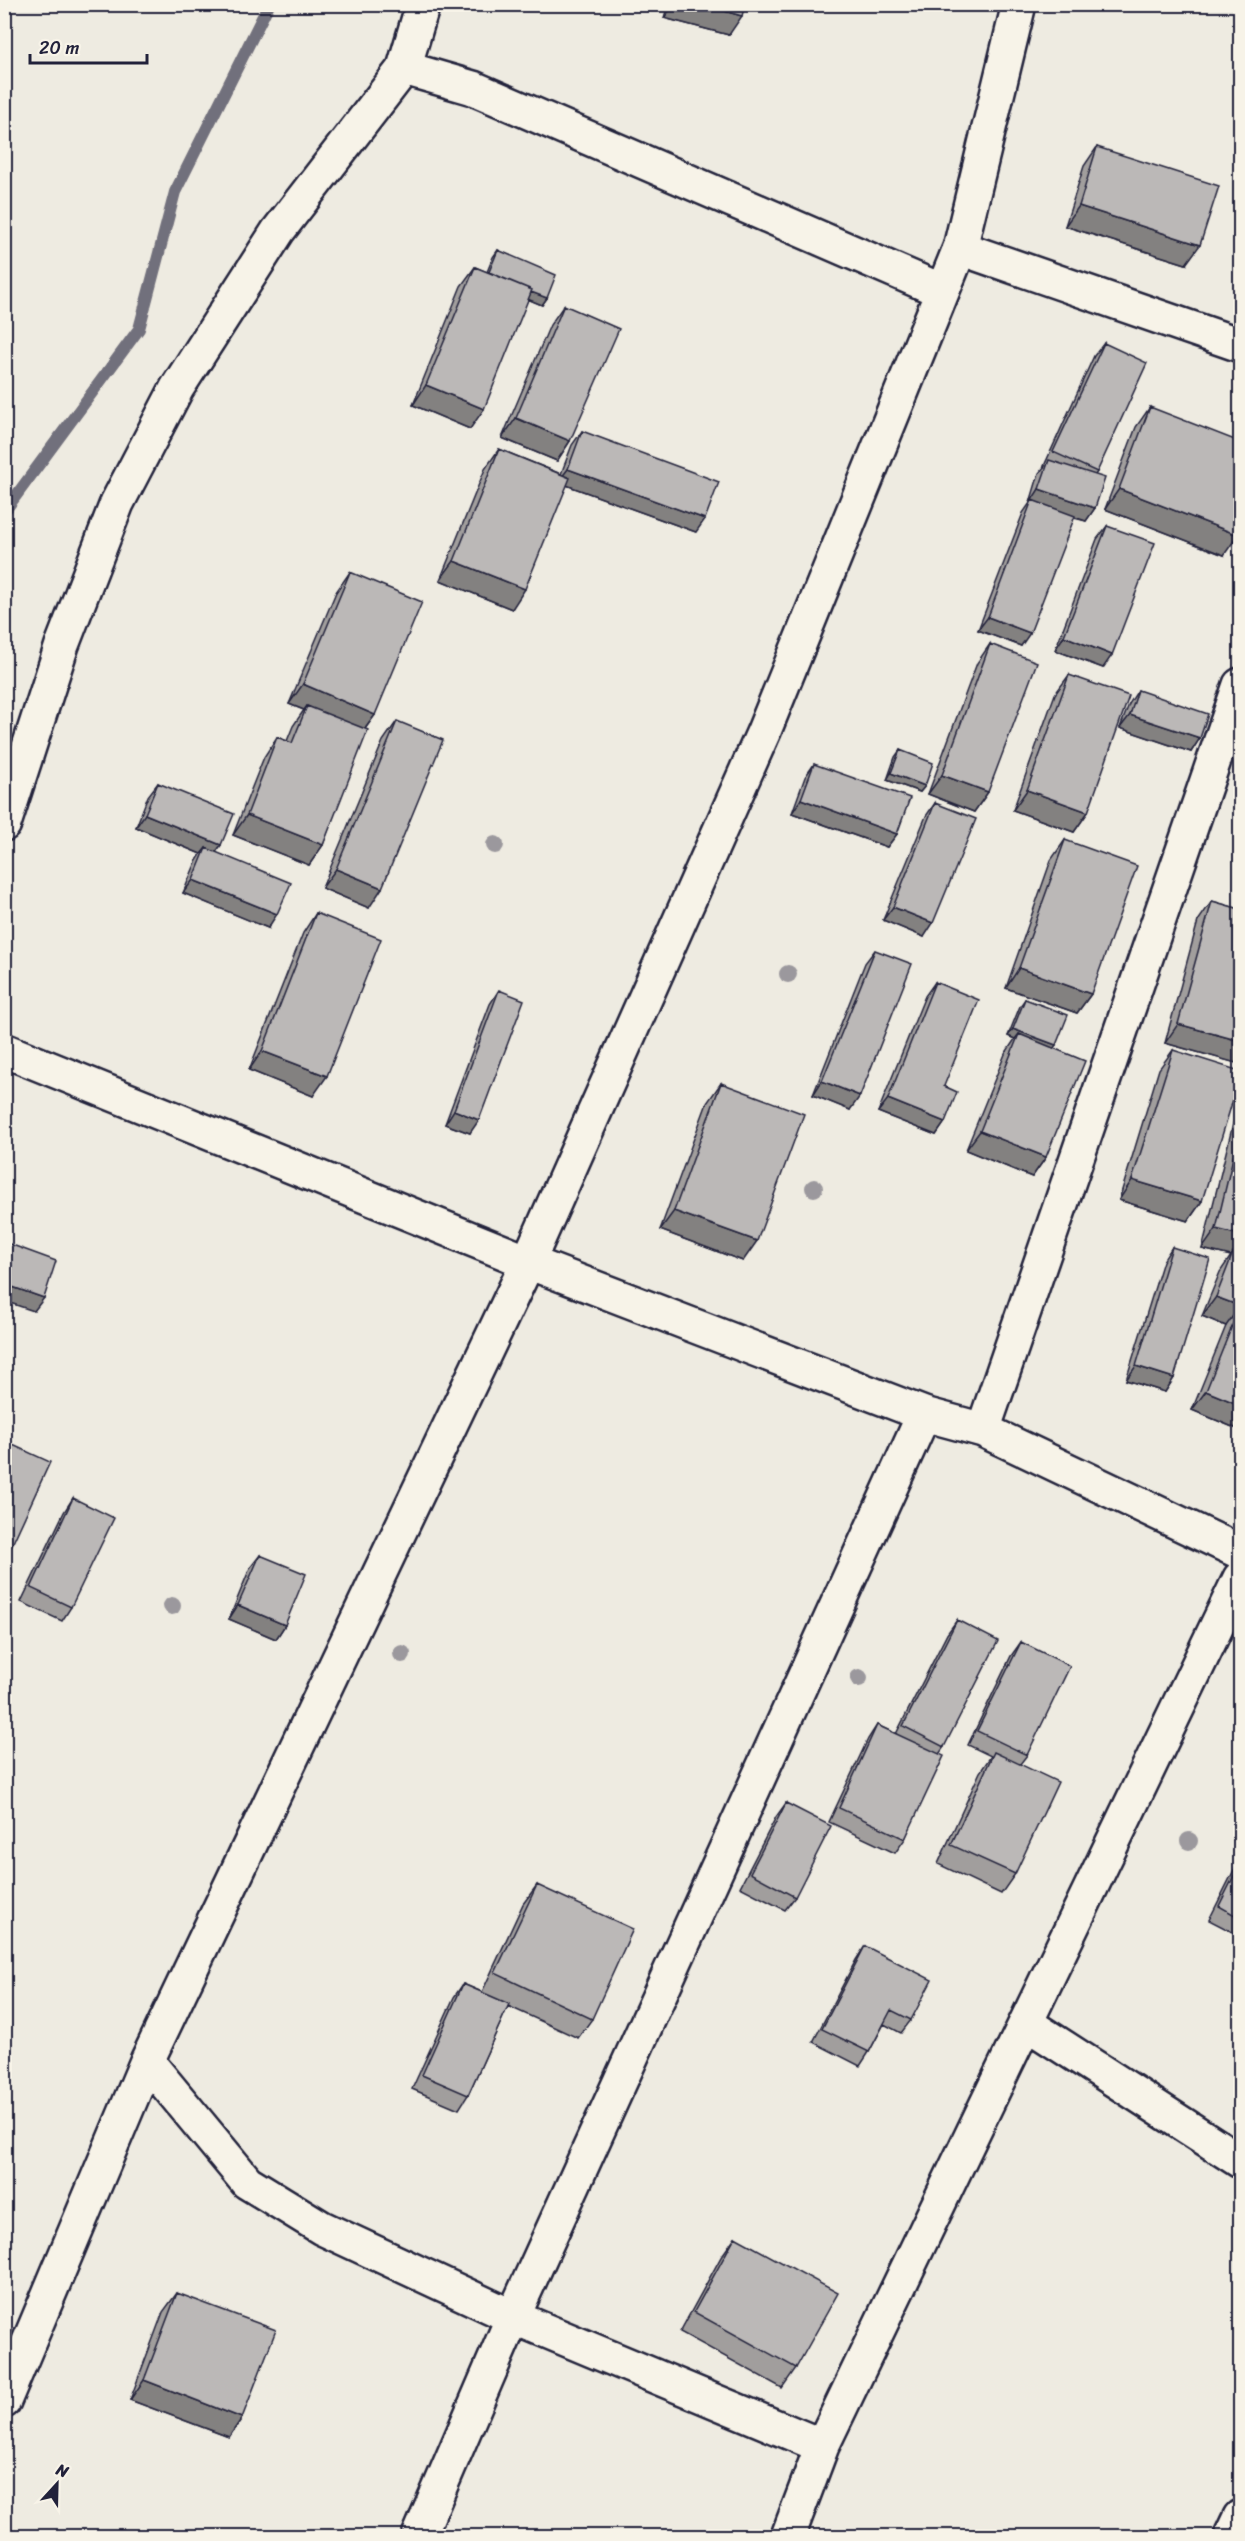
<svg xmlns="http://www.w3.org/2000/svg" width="1245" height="2541" viewBox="0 0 1245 2541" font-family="Sriracha,sans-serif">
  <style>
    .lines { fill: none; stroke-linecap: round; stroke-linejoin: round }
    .stream { stroke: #716f7b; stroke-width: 12 }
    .minor-casing { stroke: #22223b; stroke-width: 38 }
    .minor { stroke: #f7f3e8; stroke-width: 33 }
    .tree { fill: #9b989d }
    .wall { fill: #a19e9d; stroke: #22223b; stroke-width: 1.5 }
    .shaded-wall { fill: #838180; stroke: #22223b; stroke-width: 1.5 }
    .building { fill: #bbb8b7; stroke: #22223b; stroke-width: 1.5 }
  </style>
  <rect width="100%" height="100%" fill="#eeebe1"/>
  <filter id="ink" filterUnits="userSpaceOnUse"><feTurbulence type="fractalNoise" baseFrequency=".0167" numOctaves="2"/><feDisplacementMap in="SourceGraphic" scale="12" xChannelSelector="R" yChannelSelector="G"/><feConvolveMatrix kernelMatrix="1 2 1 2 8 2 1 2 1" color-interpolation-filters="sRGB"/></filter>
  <g filter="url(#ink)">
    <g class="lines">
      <path class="stream" d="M4,512L139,329L175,192L269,4"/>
      <g class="minor-casing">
        <path id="minor" d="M404,68L473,88L942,291
          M960,248L1240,345
          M4,824L62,645L117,503L177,388L278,231L404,68L423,4
          M4,1050L528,1262L924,1414L983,1430L1240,1552
          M983,1430L1240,685
          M1026,2023L1240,2161
          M147,2061L247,2182L322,2228L513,2317L822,2446
          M4,2401L147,2061L528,1262L764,731L960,248L1019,4
          M419,2536L513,2317L924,1414
          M788,2536L822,2446L1240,1578
          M1231,2536L1240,2517"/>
      </g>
      <use href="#minor" class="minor"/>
    </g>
    <g class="tree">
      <circle cx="495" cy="845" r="9"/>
      <circle cx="788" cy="974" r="9"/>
      <circle cx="814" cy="1188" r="9"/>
      <circle cx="172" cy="1606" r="9"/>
      <circle cx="402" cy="1654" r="9"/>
      <circle cx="859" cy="1678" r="9"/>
      <circle cx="1189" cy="1841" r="9"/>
    </g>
    <path class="wall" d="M668,4H745L729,35L664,18Z
      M1097,147L1186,264L1065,226L1084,166Z
      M498,250L547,298L542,305L528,299L470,429L413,405L461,286L475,267L487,272L493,257Z
      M564,305L570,441L557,461L502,438L550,325Z
      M1104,343L1097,472L1095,475V508L1086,521L1074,518L1021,646L978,630L1023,513L1030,503L1039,473L1045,466H1044L1094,356Z
      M1150,407L1224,555L1105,509L1136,427Z
      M582,431L696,532L566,485L512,609L440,580L485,469L499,449L561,474L572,445Z
      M1107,526L1103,668L1055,650L1097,539Z
      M350,572L375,715L365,729L323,845L309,865L233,835L264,757L277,737L287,741L293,726L304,710L289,704L336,592Z
      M990,644L988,792L974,812L928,794L977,663Z
      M1069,675L1088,812L1074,832L1013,810L1055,694Z
      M1138,690L1200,738L1191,752L1120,728L1129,704Z
      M397,721L369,908L322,888L383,741Z
      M900,750L925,786L920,792L887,780L895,757Z
      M814,764L897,834L887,847L792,813L805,777Z
      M158,783L221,845L216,852L268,928L183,893L196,862L201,854L136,827L148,796Z
      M935,803L924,937L883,920L926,816Z
      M1065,840L1091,994L1077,1013L1006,988L1051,860Z
      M1212,901L1240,909V1057L1236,1063L1165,1043L1198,921Z
      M316,913L313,1096L249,1070L303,933Z
      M875,950L850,1110L813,1095L865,963Z
      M935,982L944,1086L945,1122L936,1135L878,1112L925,996Z
      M499,990L470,1133L445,1124L490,1004Z
      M1025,999L1054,1048L1046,1157L1032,1177L966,1150L1005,1054L1015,1039L1008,1036L1020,1006Z
      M1173,1050L1202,1201L1188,1221L1119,1200L1159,1069Z
      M721,1083L743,1261L660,1230L707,1103Z
      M1240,1110V1430L1192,1410L1226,1326L1202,1316L1220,1272L1231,1256L1202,1249L1234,1120Z
      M1172,1247L1174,1378L1165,1392L1126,1380L1163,1261Z
      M73,1498L71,1607L62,1621L21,1602L64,1512Z
      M260,1555L285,1625L276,1639L229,1619L250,1568Z
      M957,1620L944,1747L939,1754L905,1839L895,1853L829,1822L868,1739L877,1725L896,1734L947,1634Z
      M1021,1642L1027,1755L1020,1764L1015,1874L1001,1894L938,1864L980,1772L991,1756L968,1745L1011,1656Z
      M786,1803L795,1897L785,1910L740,1887L776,1817Z
      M1240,1858V1936L1209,1920Z
      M537,1885L592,2019L578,2038L508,2006L468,2095L459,2109L412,2089L454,1997L463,1984L482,1992L523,1904Z
      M865,1946L911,2020L901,2033L884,2024L869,2052L860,2066L813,2042L856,1960Z
      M735,2237L796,2368L782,2388L680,2332L721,2257Z
      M177,2293L242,2418L229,2437L130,2400L163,2312Z"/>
    <path class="shaded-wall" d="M674,4H700L742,16L729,35L664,18Z
      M1079,206L1200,245L1186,264L1065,226Z
      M489,274L547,298L542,305L484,281Z
      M426,385L484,409L470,429L413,405Z
      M516,418L570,441L557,461L502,438Z
      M568,469L705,519L696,532L558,482Z
      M1039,489L1095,508L1086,521L1031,503L1032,500L1030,503Z
      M1119,489L1238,535L1224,555L1105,509Z
      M454,561L525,589L512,609L440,580Z
      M988,617L1030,633L1021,646L978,630Z
      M1064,636L1112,655L1103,668L1055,650Z
      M303,684L375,715L361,734L307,706L304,710L289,704Z
      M1130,715L1200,738L1191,752L1120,728Z
      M891,773L925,786L920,792L887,780Z
      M942,775L988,792L974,812L928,794Z
      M1027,790L1088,812L1074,832L1013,810Z
      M801,799L897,834L887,847L792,813Z
      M145,814L221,845L211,859L206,848L201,854L136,827Z
      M247,815L323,845L309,865L233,835Z
      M336,869L382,888L369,908L322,888Z
      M193,880L277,914L268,928L183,893Z
      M893,907L933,923L924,937L883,920Z
      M1019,968L1091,994L1077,1013L1006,988Z
      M1178,1024L1240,1041V1057L1236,1063L1165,1043Z
      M1013,1029L1056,1045L1051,1052L1019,1034L1015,1039L1008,1036Z
      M262,1051L327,1076L313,1096L249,1070Z
      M822,1081L860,1096L850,1110L813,1095Z
      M888,1099L945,1122L936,1135L878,1112Z
      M454,1110L479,1120L470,1133L445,1124Z
      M980,1131L1046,1157L1032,1177L966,1150Z
      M1132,1180L1202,1201L1188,1221L1119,1200Z
      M674,1211L757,1241L743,1261L660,1230Z
      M1216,1229L1240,1235V1258L1233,1253L1231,1256L1202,1249Z
      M4,1284L44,1298L34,1311L4,1301Z
      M1216,1297L1240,1306L1226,1326L1202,1316Z
      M1136,1366L1174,1378L1165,1392L1126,1380Z
      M1206,1391L1240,1405V1430L1192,1410Z
      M238,1605L285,1625L276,1639L229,1619Z
      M144,2380L242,2418L229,2437L130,2400Z"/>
    <path class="building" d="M700,4H745L742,16Z
      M1097,147L1219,186L1200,245L1079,206Z
      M498,250L556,275L547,298L531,292L532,290L489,272Z
      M475,267L532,290L484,409L426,385Z
      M564,305L619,329L570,441L516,418Z
      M1104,343L1147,363L1097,472L1053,452Z
      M1150,407L1240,442V529L1238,535L1119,489Z
      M582,431L719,482L705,519L568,469Z
      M499,449L570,478L525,589L454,561Z
      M1049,460L1105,478L1095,508L1039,489Z
      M1032,500L1075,516L1030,633L988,617Z
      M1107,526L1155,543L1112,655L1064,636Z
      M350,572L422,602L375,715L303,684Z
      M990,644L1037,662L988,792L942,775Z
      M1069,675L1129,696L1088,812L1027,790Z
      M1138,690L1208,714L1200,738L1130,715Z
      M307,706L368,730L323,845L247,815L277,737L292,743Z
      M397,721L443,740L382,888L336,869Z
      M900,750L933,763L925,786L891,773Z
      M814,764L910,798L897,834L801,799Z
      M158,783L234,814L221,845L145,814Z
      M935,803L976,819L933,923L893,907Z
      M1065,840L1137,866L1091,994L1019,968Z
      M206,848L291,883L277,914L193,880Z
      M1212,901L1240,909V1041L1178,1024Z
      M316,913L381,939L327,1076L262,1051Z
      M875,950L912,964L860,1096L822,1081Z
      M935,982L979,1000L944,1086L957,1092L945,1122L888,1099Z
      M499,990L524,1000L479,1120L454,1110Z
      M1025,999L1068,1015L1056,1045L1013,1029Z
      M1019,1034L1085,1061L1046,1157L980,1131Z
      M1173,1050L1240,1071V1077L1202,1201L1132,1180Z
      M721,1083L804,1114L757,1241L674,1211Z
      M1240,1128V1235L1216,1229Z
      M4,1242L56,1261L44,1298L4,1284Z
      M1172,1247L1210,1259L1174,1378L1136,1366Z
      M1233,1253L1240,1256V1405L1206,1391L1240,1306L1216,1297Z
      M4,1441L50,1462L4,1562Z
      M73,1498L114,1518L71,1607L31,1588Z
      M260,1555L306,1574L285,1625L238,1605Z
      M957,1620L998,1641L944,1747L903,1726Z
      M1021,1642L1070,1666L1027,1755L977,1731Z
      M877,1725L944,1756L905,1839L839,1808Z
      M994,1752L1058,1782L1015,1874L951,1845Z
      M786,1803L831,1826L795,1897L750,1873Z
      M1240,1864V1918L1219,1906Z
      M537,1885L633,1929L592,2019L495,1973Z
      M865,1946L932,1980L911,2020L891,2010L869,2052L822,2029Z
      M463,1984L509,2004L468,2095L422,2075Z
      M735,2237L838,2293L796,2368L694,2312Z
      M177,2293L276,2330L242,2418L144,2380Z"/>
  </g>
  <rect width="1245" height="2541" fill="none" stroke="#f7f3e8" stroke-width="24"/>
  <rect x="12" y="12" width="1221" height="2517" fill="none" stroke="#22223b" stroke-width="2" filter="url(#ink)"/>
  <g transform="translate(57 2484) rotate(22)" stroke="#f7f3e8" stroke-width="4.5" paint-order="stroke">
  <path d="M0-4.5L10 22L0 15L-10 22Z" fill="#22223b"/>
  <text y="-9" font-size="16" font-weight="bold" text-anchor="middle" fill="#22223b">N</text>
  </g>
  <path d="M30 54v9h117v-9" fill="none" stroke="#22223b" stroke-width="3"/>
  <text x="39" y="54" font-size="18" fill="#22223b" stroke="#f7f3e8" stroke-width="4.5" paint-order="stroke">20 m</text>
</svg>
